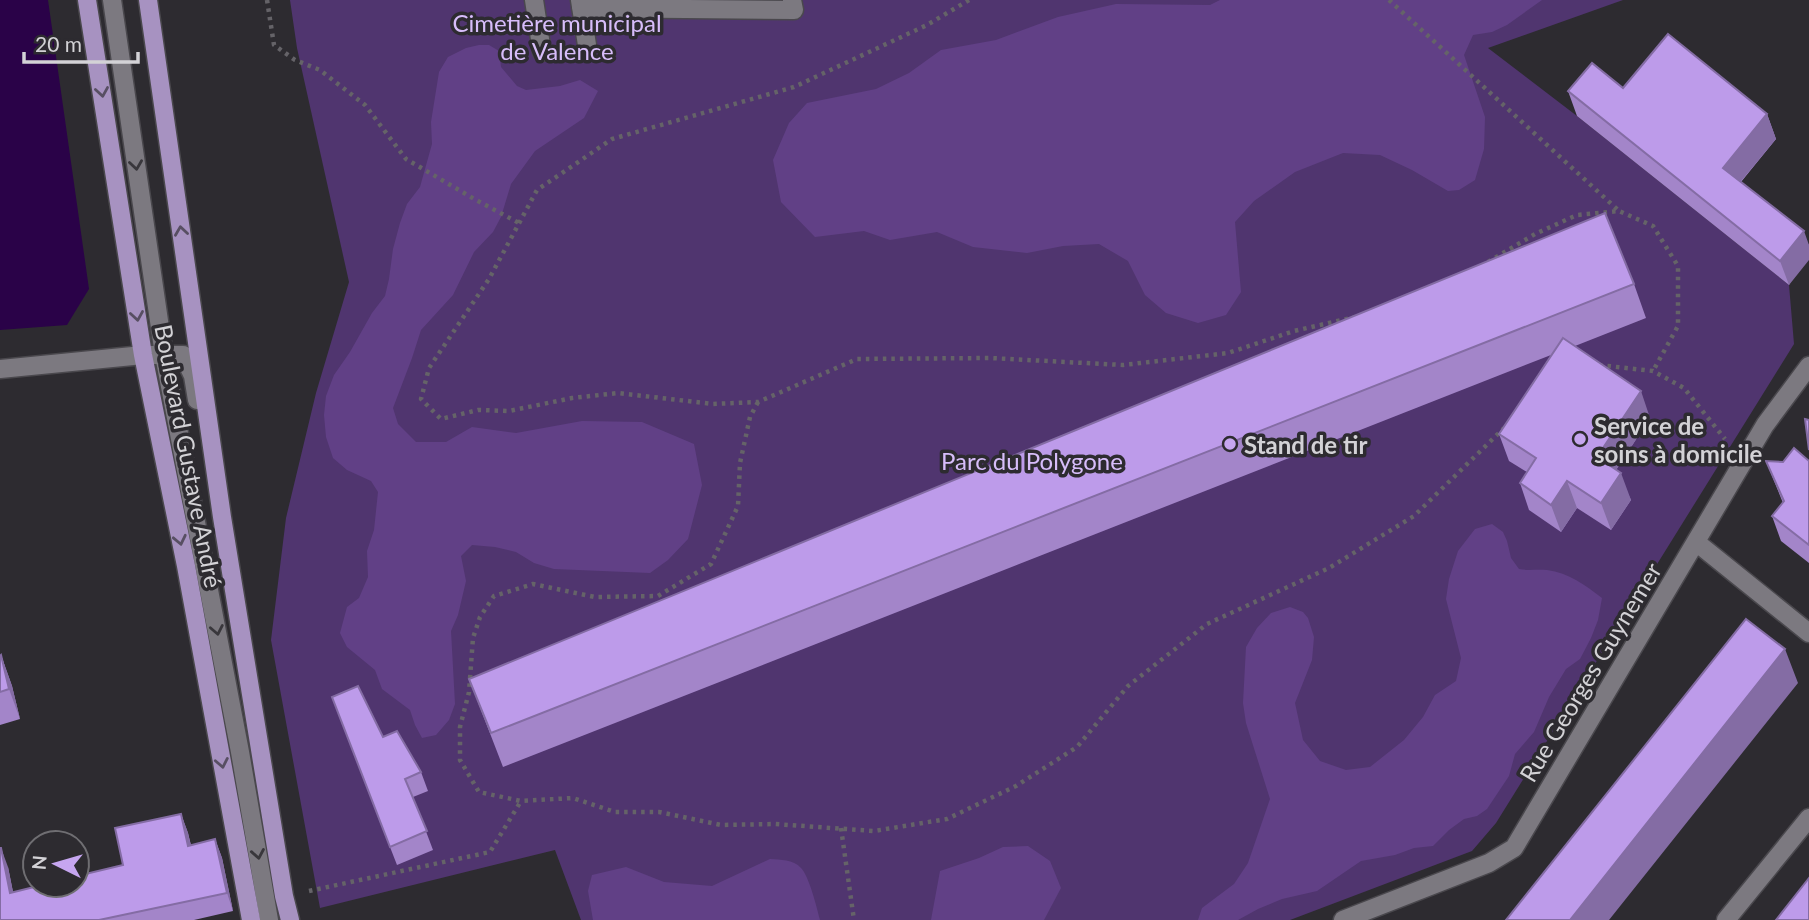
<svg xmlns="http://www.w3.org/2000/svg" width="1809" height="920" viewBox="0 0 1809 920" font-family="Lato,sans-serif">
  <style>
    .green { fill: #50356f }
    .forest { fill: #614086 }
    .water { fill: #2a0248 }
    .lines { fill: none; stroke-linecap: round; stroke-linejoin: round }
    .service-casing { stroke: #4a484d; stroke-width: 21 }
    .pedestrian-casing { stroke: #4a484d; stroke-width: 21 }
    .minor-casing { stroke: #4a484d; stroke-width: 21 }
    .primary-casing { stroke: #4a484d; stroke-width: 21 }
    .path { stroke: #656368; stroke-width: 4.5; stroke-dasharray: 3.5 5; stroke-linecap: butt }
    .service { stroke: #7c7980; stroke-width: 18 }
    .pedestrian { stroke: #7c7980; stroke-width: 18 }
    .minor { stroke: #7c7980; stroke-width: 18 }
    .primary { stroke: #a792c1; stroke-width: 18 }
    .wall { fill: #a385c9 }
    .shaded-wall { fill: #846ca4 }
    .building { fill: #bd9bea; stroke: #846ca4; stroke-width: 2 }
    .oneway { stroke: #584f63 }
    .oneway2 { stroke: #39373c }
    .poi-dot { fill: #c6a6f0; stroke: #2d2b30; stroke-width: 2.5 }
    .labels { text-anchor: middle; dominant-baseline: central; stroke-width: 7; stroke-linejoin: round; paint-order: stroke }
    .park-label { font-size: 24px; fill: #d7bdfa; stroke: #2d2b30 }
    .poi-label { font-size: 24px; font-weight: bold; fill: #d3d2d6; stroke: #2d2b30; text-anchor: start }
    .street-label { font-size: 24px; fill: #d3d2d6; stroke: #2d2b30 }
  </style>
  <rect width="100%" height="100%" fill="#2d2b30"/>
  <path class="green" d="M290,0H1623L1488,48L1577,116L1789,285L1794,344L1496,823L1472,851L1290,920H581L555,850L320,908L271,640L286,518L316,393L349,282L297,48Z"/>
  <path class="forest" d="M1220,0H1542L1507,25L1492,32L1473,35L1464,55L1485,117L1484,149L1475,180L1459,190L1448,191L1412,170L1380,155L1343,153L1295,172L1254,201L1235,222L1241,292L1226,315L1198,323L1166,313L1145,295L1128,261L1099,244L1063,246L1027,253L973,247L937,232L890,240L864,231L815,237L781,202L773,160L789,123L807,103L876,89L909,73L941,50L996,40L1058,17L1116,4L1210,5Z
    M479,45H489L499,51L501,67L517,86L526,90L560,86L580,80L598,91L584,118L535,151L511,184L501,217L493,232L474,252L453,295L421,330L412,358L393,408L398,424L416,442H446L472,427L516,433L582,421L642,422L694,444L702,485L688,539L668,560L650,573L554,569L534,563L516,552L495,547L472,545L461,556L466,581L458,615L451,631L455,704L449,720L436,735L422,738L415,725L410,710L382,689L375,670L347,647L340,633L347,607L359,598L368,577L367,551L374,530L378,492L371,481L347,470L333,458L326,437L324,415L326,396L334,375L350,352L372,313L385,296L389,279L393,249L400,223L407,204L420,187L432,144L431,122L439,72L448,57L466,48Z
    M1492,524L1503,532L1507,541L1511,558L1519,569C1529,571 1537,569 1547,570C1569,573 1585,585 1602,598L1598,620L1591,638L1580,659L1566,669L1549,697L1534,732L1515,754L1509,776L1487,809L1477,816L1464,819L1449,830L1433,846L1414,848L1395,855L1361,861L1317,891L1282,899L1258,909L1238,920H1198L1202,908L1234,884L1248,863L1270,799L1246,723L1243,703L1246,647L1257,628L1271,613L1290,607L1303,612L1308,618L1314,637L1312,660L1295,703L1303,740L1320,761L1346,770L1370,767L1404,740L1423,717L1435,695L1456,681L1461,658L1446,599L1449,579L1458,551L1475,529Z
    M1028,846L1050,861L1061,888L1044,920H931L940,871L979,858L1003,847Z
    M770,859C780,860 793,859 801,868C809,876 817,908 820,920H593L588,891L592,875L626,867L664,882L712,886Z"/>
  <path class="water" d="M0,0H48L89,289L67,325L0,330Z"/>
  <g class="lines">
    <g class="service-casing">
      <path id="service" d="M112,0L164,355L240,752L269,920
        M1726,920L1809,818"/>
    </g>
    <g class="pedestrian-casing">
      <path id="pedestrian" d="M534,0L542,52
        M580,0L587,45
        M581,8L794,10L792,0"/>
    </g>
    <g class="minor-casing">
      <path id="minor" d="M0,369L143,355H183L193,376L197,400
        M1696,542L1809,633
        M1343,920L1489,863L1514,848L1765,425L1809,366"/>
    </g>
    <g class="primary-casing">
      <path id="primary" d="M87,0L143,355L186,566L251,920
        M148,0L222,517L284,896L290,920"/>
    </g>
    <path class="path" d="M267,0L274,45L295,60L320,70L365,105L406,159L476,200L519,223
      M969,0L927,25L794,87L612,139L537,190L489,279L429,368L421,399L441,419L478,410L509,411L572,398L618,393L713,404L758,402L857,359L990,358L1123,365L1228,353L1294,331L1355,317
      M1389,0L1618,210
      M1488,262L1535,234L1577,215L1619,211L1653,226L1678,266V326L1653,371
      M1599,365L1653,371L1684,388L1725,439
      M758,402L750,417L740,463L738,506L711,564L658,596L595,597L533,584L494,596L480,617L473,638L469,692L460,727V760L479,792L521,801L573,798L615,812H659L721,825L775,824L874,831L947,819L1016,786L1077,747L1128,686L1207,624L1329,568L1414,516L1504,428
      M841,828L854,920
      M309,891L490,852L521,801"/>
    <use href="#service" class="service"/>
    <use href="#pedestrian" class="pedestrian"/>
    <use href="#minor" class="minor"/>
    <use href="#primary" class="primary"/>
  </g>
  <path class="wall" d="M1623,88L1767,114L1776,139L1741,182L1809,245L1789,285L1577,116L1568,91Z
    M1634,284L1646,318L1575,346L1650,418L1616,470L1631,500L1611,530L1577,508L1561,532L1529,510L1520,483L1527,472L1509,461L1499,434L1551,355L503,767L469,679Z
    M1766,461L1783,462L1809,461V563L1781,541L1772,516L1783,503Z
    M1,655L12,686L20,719L0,725V656Z
    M339,716L383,737L421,772L428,791L413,797L433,850L397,865Z
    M181,814L188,833L191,845L215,839L222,858L233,911L194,920H0L8,867L13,892L123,865Z"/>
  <path class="shaded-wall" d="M1767,114L1776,139L1732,192L1723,168Z
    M1804,231L1809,245V260L1789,285L1780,261Z
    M1641,391L1650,418L1607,484L1597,457Z
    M1621,473L1631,500L1611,530L1601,503Z
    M1567,481L1577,508L1561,532L1551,505Z
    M1785,649L1798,683L1609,920H1570Z
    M1,655L12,686L20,719L9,689Z
    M181,814L188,833L195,865L188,846Z
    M215,839L222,858L233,911L227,893Z
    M1,848L8,867L17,912L10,893Z"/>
  <path class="building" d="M1668,34L1767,114L1723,168L1804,231L1780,261L1568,91L1592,63L1623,88Z
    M1605,213L1634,284L491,733L469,679Z
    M1563,338L1641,391L1597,457L1621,473L1601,503L1567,481L1551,505L1520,483L1536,458L1499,434Z
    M1805,419L1809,420V450Z
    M1794,448L1809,461V545L1772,516L1784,501L1766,461L1783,462Z
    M1746,619L1785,649L1570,920H1506Z
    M1,655L9,689L0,692V656Z
    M358,686L383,737L397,731L421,772L405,779L427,831L390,847L332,697Z
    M181,814L188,846L215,839L227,893L99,920H0V848H1L10,893L42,885H77V876L123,865L115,828Z
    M1809,878V920H1776Z"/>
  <defs><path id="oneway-chevron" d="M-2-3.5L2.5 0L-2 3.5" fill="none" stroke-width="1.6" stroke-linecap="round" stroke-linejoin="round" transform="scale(1.75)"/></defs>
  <g class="oneway">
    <use href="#oneway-chevron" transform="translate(102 92) rotate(81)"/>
    <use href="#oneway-chevron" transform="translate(181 231) rotate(-98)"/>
    <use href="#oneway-chevron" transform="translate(137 316) rotate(81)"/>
    <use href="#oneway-chevron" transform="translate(180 540) rotate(78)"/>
    <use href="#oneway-chevron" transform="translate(222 763) rotate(79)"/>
  </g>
  <g class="oneway2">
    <use href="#oneway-chevron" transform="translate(136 165) rotate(82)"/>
    <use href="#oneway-chevron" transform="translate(217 630) rotate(79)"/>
    <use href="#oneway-chevron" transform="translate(258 854) rotate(80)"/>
  </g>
  <g class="poi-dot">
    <circle cx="1580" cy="439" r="7"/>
    <circle cx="1230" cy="444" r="7"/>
  </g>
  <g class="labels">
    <g class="park-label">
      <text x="557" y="22">Cimetière municipal<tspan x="557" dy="28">de Valence</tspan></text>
      <text x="1032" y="460">Parc du Polygone</text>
    </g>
    <g class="poi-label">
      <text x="1594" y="425">Service de<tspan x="1594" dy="28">soins à domicile</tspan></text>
      <text x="1244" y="444">Stand de tir</text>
    </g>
    <g class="street-label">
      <text transform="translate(189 456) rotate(79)">Boulevard Gustave André</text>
      <text transform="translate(1590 672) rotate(-59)">Rue Georges Guynemer</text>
    </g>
  </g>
  <g transform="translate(56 864) rotate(275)"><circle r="33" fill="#2d2b30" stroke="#6f6e72" stroke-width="2"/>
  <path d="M0-5L12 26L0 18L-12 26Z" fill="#c6a6f0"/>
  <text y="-10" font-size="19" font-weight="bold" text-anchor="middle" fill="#d3d2d6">N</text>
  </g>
  <path d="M24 52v10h114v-10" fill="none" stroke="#d3d2d6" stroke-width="3.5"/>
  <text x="35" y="52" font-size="21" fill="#d3d2d6" stroke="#2d2b30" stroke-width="5" paint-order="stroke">20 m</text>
</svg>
